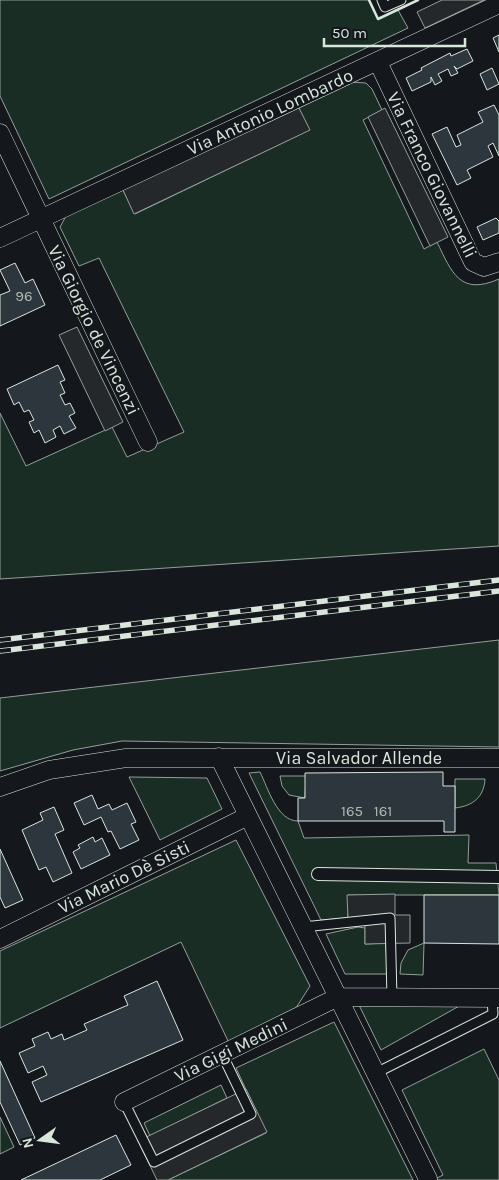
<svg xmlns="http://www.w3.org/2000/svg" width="499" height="1180" viewBox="0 0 499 1180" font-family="Karla,sans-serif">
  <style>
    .green { fill: #1a2d24; stroke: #939e99 }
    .parking { fill: #24282b; stroke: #939e99 }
    .building { fill: #2c363c; stroke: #d8e6dc }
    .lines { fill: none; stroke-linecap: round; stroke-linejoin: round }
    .service-casing { stroke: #d8e6dc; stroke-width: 11 }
    .pedestrian-casing { stroke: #d8e6dc; stroke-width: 14 }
    .minor-casing { stroke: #d8e6dc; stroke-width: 19 }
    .service { stroke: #14181c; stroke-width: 9 }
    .pedestrian { stroke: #14181c; stroke-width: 12 }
    .minor { stroke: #14181c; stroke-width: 18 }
    .rail-casing { stroke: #d8e6dc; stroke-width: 5.5 }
    .rail { stroke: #14181c; stroke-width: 4; stroke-dasharray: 11; stroke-linecap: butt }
    .wall { stroke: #d8e6dc; stroke-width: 2.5 }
    .labels { text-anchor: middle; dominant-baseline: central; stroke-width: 4; stroke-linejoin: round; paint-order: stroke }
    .number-label { font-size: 15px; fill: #adbab4 }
    .street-label { font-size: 18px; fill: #d8e6dc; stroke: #14181c }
  </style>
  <rect width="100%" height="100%" fill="#14181c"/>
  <path class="green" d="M0,0H369L378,19L398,10L408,28L49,199L0,96Z
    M351,82L366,83L372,89L382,110L363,120L424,249L437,242C452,273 460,296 499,279V546L0,579V413L26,466L112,427L127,457L184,432L99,258L79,266L60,227L66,216L123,190L135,214L309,130L298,106Z
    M499,640V747L122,741L73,750L0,771V698Z
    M260,772C268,788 277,821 298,821L304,838L469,835L468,863H496L499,895H348V918L321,920L249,773Z
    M280,776H306L305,798L289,795L282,786Z
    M129,777L207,778L222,809L160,840Z
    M455,779H485C484,797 473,806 455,808Z
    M236,840L310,986L296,1008L229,1043L181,942L0,1028V951Z
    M358,927L365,928V944L386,943L387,974H345L326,934Z
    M424,943L423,975L400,974L401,963L408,950Z
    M359,1005H461L381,1050Z
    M334,1022L413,1180H168L266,1133L236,1068Z
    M484,1049L499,1080V1180H433L443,1175L402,1090Z
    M221,1085L227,1098L150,1136L144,1123Z
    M0,1117L14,1147L0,1154Z"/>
  <path class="parking" d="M442,0H484L425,28L417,12Z
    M298,106L310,130L134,214L123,190Z
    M385,108L448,237L430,246L368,117Z
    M77,327L123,422L105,431L59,335Z
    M395,894V915H410V943L365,944V918H348L347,895Z
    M246,1089L267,1132L168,1180H157L138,1141Z"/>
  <path class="building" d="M499,35V52L493,38Z
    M467,49L473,61L457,69L454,66L458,73L451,76L448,69L438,74L442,81L435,85L431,77V82L412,91L406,78L422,70L421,68L450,53L451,56Z
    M492,68L499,84L487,90L480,74Z
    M494,105L499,115V156L493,143L488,146L493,157L467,170L471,178L457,185L432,134L447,127L456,147L461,145L457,135L483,122L478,112Z
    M496,218L499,221V233L483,240L477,227Z
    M15,263L25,283L33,279L45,305L0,326V295L10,291L0,270Z
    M58,365L65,380L60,382L65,393L60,395L65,405L70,403L75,413L69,416L76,428L64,434L60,426L53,430L56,437L45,443L39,430L34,433L29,422L34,420L29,410L24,412L19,402L14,405L7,389Z
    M443,772V786H455V832H444V821H298V798H305V773Z
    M92,795L98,809L109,804L112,810L127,803L136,822L131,824L139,840L120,849L111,831L108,832L101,817L84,825L74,803Z
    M54,807L64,830L55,834L72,873L53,882L46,867L39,870L22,830L43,820L40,813Z
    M93,837L95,842L102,838L110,855L81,869L73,852L80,848L78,845Z
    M0,849L23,900L5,908L0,897Z
    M424,895H499V944L424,943Z
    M157,981L183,1040L41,1102L32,1082L47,1075L43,1066L28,1073L19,1053L35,1046L32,1039L48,1032L51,1039L62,1034L64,1040L87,1030L84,1024L128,1005L124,996Z
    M0,1061L35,1138L20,1145L0,1102Z
    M116,1135L131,1165L100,1180H21Z"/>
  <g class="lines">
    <g class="service-casing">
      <path id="service" d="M382,0L385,7L401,0
        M303,927L390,918L392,998
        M376,1073L493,1014L492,998
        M124,1102L154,1162L251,1114L222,1054"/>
    </g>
    <g class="pedestrian-casing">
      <path id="pedestrian" d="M318,874L499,877"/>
    </g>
    <g class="minor-casing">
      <path id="minor" d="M378,62L473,262L484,267L499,262
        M0,133L148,442
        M0,238L499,4
        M219,757L428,1179
        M0,787L49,770L126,758H499
        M0,939L248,816
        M124,1102L338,997L499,998"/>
    </g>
    <use href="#service" class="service"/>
    <use href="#pedestrian" class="pedestrian"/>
    <use href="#minor" class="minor"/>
    <g class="rail-casing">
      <path id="rail" d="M0,640L499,580
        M0,651L499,591"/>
    </g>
    <use href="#rail" class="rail"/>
    <path class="wall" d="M369,0L378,19L418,0"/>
  </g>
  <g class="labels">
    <g class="number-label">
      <text x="24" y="296">96</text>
      <text x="352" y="811">165</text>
      <text x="383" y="811">161</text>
    </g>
    <g class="street-label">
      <text transform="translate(270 112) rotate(-25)">Via Antonio Lombardo</text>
      <text transform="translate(432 175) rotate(64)">Via Franco Giovannelli</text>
      <text transform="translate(94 330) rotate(64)">Via Giorgio de Vincenzi</text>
      <text x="359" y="758">Via Salvador Allende</text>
      <text transform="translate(124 877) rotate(-26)">Via Mario Dè Sisti</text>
      <text transform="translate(231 1050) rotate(-26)">Via Gigi Medini</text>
    </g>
  </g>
  <g transform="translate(40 1140) rotate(256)" stroke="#14181c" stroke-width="4" paint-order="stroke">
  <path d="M0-4L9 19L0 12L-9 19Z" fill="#d8e6dc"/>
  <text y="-8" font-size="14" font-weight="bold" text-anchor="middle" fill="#d8e6dc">N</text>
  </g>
  <path d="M324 38v8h141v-8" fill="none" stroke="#d8e6dc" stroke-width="2.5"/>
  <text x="332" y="38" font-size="15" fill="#d8e6dc" stroke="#14181c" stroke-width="4" paint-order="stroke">50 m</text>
</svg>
